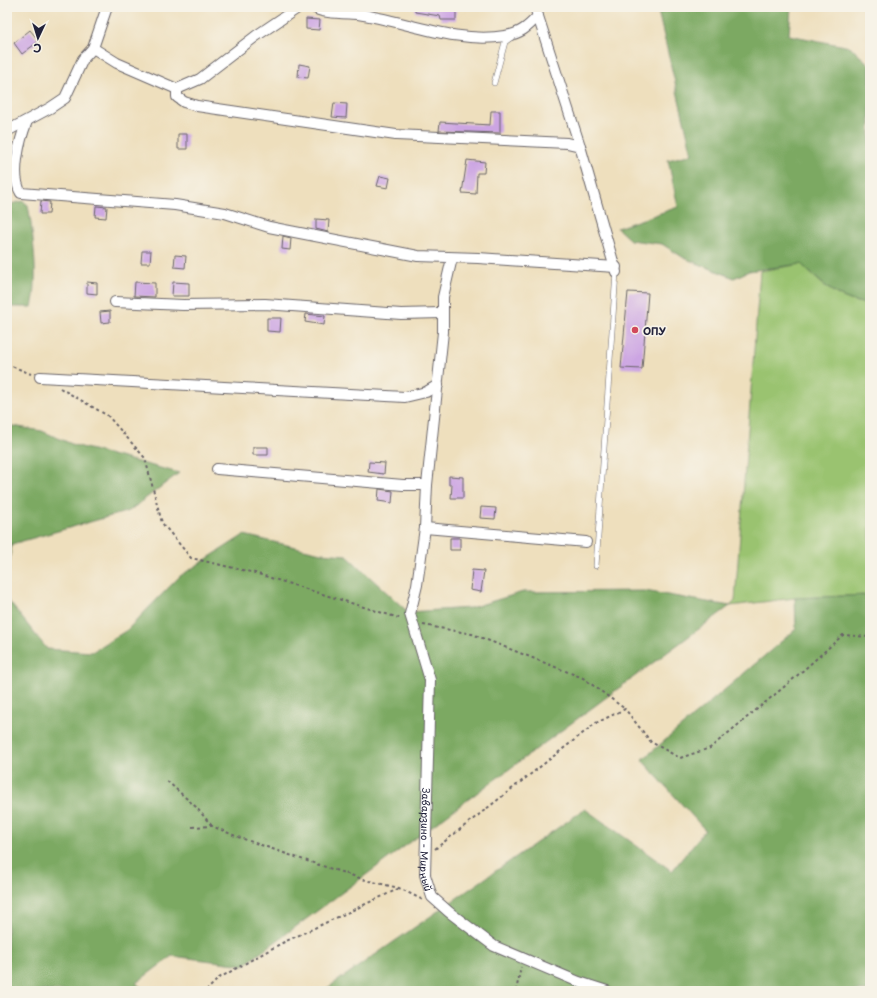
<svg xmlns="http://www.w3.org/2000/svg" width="877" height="998" viewBox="0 0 877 998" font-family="'Playpen Sans',sans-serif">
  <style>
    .green { fill: #9ac36f; stroke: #5e7255 }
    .forest { fill: #7ba962; stroke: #4e664e }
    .building { fill: #cca5e3 }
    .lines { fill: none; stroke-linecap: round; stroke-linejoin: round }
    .lane-casing { stroke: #696468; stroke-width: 6 }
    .street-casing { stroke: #696468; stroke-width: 12 }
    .path { stroke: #696468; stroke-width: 2; stroke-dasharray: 3 3; stroke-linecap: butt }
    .lane { stroke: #fff; stroke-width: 5 }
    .street { stroke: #fff; stroke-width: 10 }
    .poi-dot { fill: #d1495b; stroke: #f7f3e8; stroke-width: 1.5 }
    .labels { text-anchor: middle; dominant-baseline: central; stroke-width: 3.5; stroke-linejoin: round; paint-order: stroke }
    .poi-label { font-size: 10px; font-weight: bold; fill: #22223b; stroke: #f7f3e8; text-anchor: start }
    .street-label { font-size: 10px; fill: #22223b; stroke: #f7f3e8 }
  </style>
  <rect width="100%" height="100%" fill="#f7f3e8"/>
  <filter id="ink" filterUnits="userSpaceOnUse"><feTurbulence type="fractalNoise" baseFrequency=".025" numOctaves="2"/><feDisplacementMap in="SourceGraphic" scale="8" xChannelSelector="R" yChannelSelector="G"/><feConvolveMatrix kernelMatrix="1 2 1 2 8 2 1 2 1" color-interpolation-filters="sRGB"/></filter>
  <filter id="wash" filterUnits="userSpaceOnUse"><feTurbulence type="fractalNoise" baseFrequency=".012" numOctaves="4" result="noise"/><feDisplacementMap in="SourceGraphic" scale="16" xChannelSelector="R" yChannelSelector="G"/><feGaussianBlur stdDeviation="0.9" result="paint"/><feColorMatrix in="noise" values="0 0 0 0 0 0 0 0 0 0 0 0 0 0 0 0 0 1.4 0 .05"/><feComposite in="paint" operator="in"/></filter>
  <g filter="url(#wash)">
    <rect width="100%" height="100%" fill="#eedfbd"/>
    <path class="green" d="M801,264C824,286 838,301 870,304V595L795,598L730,606L735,601L760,271Z"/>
    <path class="forest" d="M657,7H791L789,35L850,47L870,65V304C838,301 824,285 801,264L749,271L734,278L684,258L662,244L630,240L617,228L678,207L668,160L692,154Z
      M23,201L28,205C33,233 39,280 32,307H7V205Z
      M7,425L42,431L74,445L179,473L129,511L12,544L7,584Z
      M244,535L321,553L346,555L408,612L470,608L523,592L645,591L730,606L244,965L172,956L136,983L145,991H7V599L47,649L92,652L127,630L180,576Z
      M870,595V991H323L585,809L672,871L705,830L642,760L796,629L795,598Z"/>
    <g id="blocks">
      <path class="building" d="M415,7H456V20H441L440,16L415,12Z
        M306,19L320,20L319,30L306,29Z
        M30,30L39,41L22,54L14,43Z
        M299,64L310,66L308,78L298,77Z
        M334,103L347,104L346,118L332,117Z
        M491,111H500V133L439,131L440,122L490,125Z
        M178,134H187V149H178Z
        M467,160L485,162L484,173H477L476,194L462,193Z
        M380,176L390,178L388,188L377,186Z
        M41,201L50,202L49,214H40Z
        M96,206L107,207L106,218L95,217Z
        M316,219L329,220L328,232L316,229Z
        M283,236L291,238L290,250L282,249Z
        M142,251H151L150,263H141Z
        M175,255L186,256L185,268L174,267Z
        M87,282L97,283V294L87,293Z
        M135,282L155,283V297L134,296Z
        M173,282L189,283V296H172Z
        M628,292L648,293L642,369L621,368Z
        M110,311V322L101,323L100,312Z
        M306,314L325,316L324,325L305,322Z
        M267,318H281L280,332L267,331Z
        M253,447H268V455H253Z
        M369,462L385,463L384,474L368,472Z
        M449,476L463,477V498H451L452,485H449Z
        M379,489L393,491L392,503L378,501Z
        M481,507L496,508L495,519L480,518Z
        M450,538H460V550H450Z
        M472,570L484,571L481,592L470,590Z"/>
    </g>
  </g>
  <g filter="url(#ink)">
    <use href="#blocks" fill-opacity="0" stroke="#696468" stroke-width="1"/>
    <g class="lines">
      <g class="lane-casing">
        <path id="lane" d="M494,83L505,42L512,37
          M596,566L616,272"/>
      </g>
      <g class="street-casing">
        <g id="street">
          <path d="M299,7L256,36L200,79L177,89V97L184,102L197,106L396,135L567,143L580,146"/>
          <path d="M314,7C320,14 348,13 358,14C406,21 455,44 505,36C520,34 528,27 538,16"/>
          <path d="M535,7L580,146L616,272"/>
          <path d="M93,48L117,63L177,89"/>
          <path d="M27,121C20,139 10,175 21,193L175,205L225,213L269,227L418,256L478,258L616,267"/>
          <path d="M7,131L50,108L65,98L83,59L93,48L107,7"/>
          <path id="s1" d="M452,258L443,297V332L427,485L425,528L417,585L410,614L430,680L425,875L432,897L449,912L494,946L579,982L607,991"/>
          <path d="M115,302L183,305L265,304L401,314L442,313"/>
          <path d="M40,377L405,397L426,392L438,385"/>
          <path d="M217,469L403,485H427"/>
          <path d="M425,528L586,542"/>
        </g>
      </g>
      <path class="path" d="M7,364L31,374
        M60,388L108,416L145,458L162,523L191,558L255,573L402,619
        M423,625L472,634L583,678L625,709
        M167,781L196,807L212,826
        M192,827L212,826L238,837L304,860L369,881L399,888L423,900
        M435,849L596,723L625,709L651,742L680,758L710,748L790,682L843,635L870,637
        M206,991L219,978L280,944L398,889
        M516,991L521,967"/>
      <use href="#lane" class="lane"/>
      <use href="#street" class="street"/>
    </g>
  </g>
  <circle class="poi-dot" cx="635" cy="330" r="4"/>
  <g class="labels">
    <g class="poi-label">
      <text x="643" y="330">ОПУ</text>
    </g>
    <g class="street-label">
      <text stroke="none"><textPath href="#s1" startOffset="588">Заварзино - Мирный</textPath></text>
    </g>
  </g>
  <rect width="877" height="998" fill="none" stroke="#f7f3e8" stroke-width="24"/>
  <g transform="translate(38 38) rotate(184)" stroke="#f7f3e8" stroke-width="3" paint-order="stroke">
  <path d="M0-3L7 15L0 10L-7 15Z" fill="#22223b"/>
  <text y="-6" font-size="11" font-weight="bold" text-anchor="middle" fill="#22223b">С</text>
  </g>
</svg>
